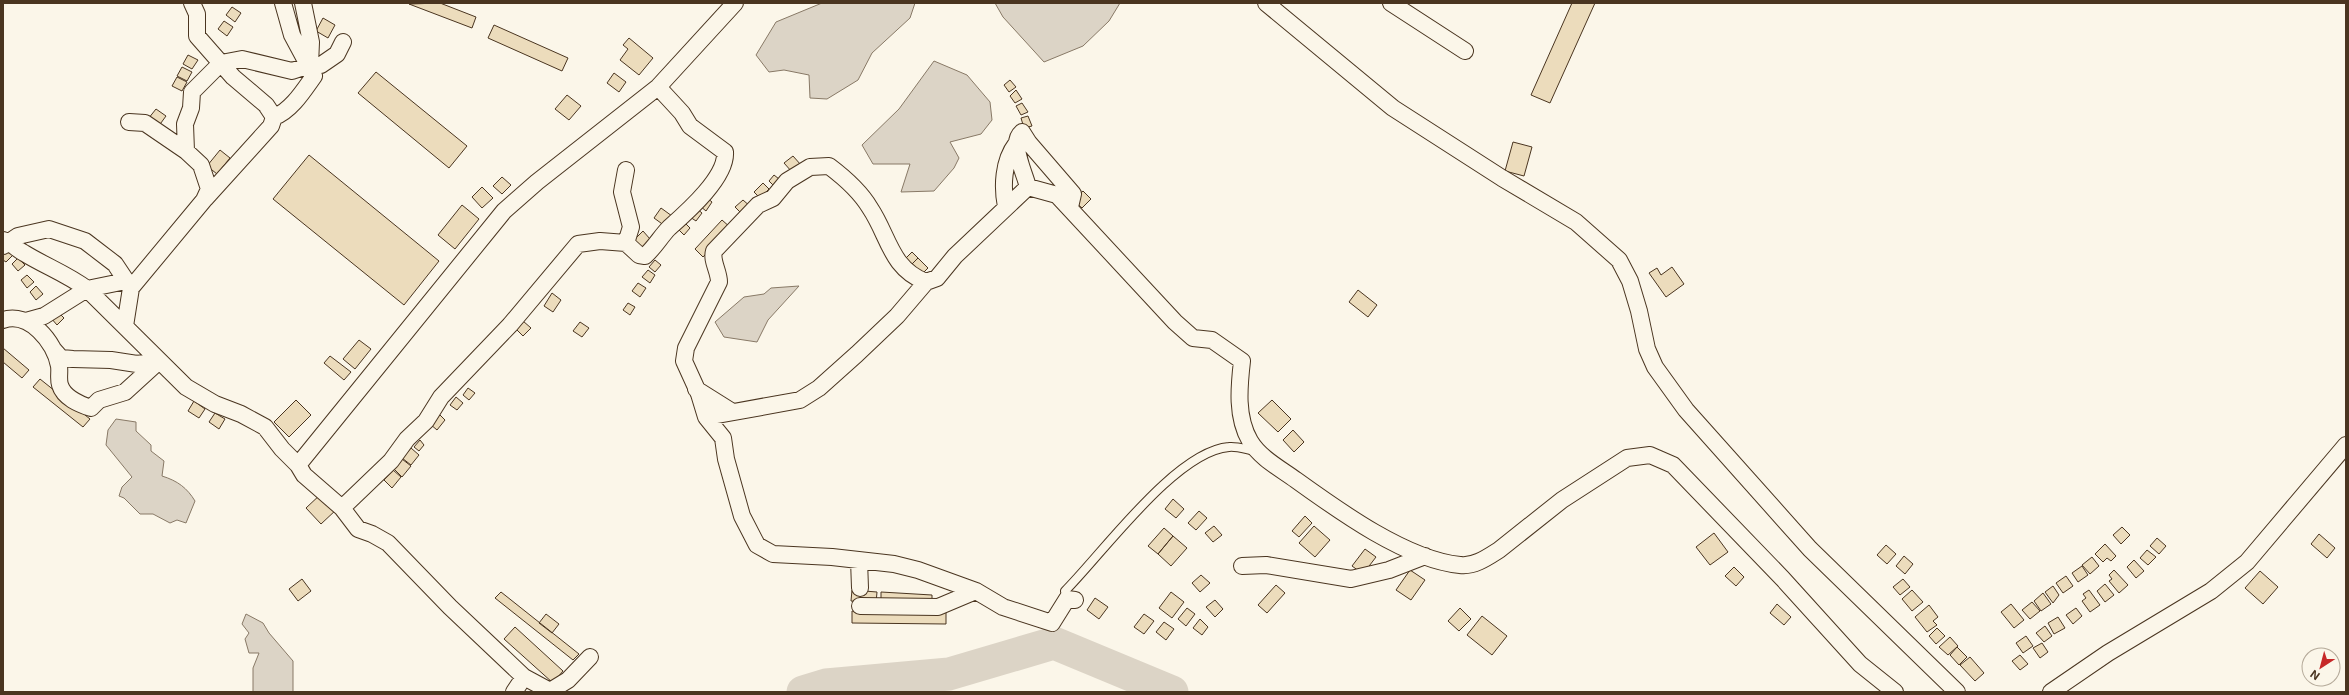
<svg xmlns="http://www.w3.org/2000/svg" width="2349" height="695" viewBox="0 0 2349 695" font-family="Inter,sans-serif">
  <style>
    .water { fill: #dcd4c6; stroke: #887966 }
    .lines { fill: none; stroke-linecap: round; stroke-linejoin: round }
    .river { stroke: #dcd4c6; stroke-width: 33 }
    .building { fill: #ecdcbc; stroke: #4a3520 }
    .service-casing { stroke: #4a3520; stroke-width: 10 }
    .minor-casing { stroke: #4a3520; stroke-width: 18 }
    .service { stroke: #fbf6e9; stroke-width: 8 }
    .minor { stroke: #fbf6e9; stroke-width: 16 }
  </style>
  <rect width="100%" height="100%" fill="#fbf6e9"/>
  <path class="water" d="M822,3H915L910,18L872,53L858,80L827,99L810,98L809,75L784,70L769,72L756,55L776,22Z
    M995,3H1120L1109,21L1083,46L1044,62L1003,17Z
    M934,61L967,75L990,102L992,120L981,134L950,142L959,158L954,168L934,191L901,192L910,164H873L862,145L899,109Z
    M799,286L768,320L757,342L724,337L715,322L744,297L764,294L771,288Z
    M116,419L136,422V431L151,445V451L164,461L162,476C178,481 187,488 195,501L186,523L177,520L170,523L153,514H140L124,498L119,496L122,487L132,477L106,445L108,430Z
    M246,614L263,623L269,633L293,661V692H253V668L259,653H249L245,639L249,633L242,624Z"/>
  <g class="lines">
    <path class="river" d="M803,692L826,685L949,674L1054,643L1172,692"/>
  </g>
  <path class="building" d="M440,3L476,17L472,28L409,4Z
    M1572,3H1595L1550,103L1531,95Z
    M232,7L241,13L235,22L226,15Z
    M323,18L335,25L328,38L316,31Z
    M224,21L233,27L227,36L218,29Z
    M494,25L568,58L562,71L488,38Z
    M629,38L653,58L639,75L620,60L628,49L623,45Z
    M188,55L198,60L192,69L183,64Z
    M182,67L192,72L187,81L177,76Z
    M376,72L467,146L449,168L358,93Z
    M614,73L626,82L619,92L607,83Z
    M177,77L187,82L182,91L172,86Z
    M1010,80L1016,87L1009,92L1004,85Z
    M1016,90L1022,99L1015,103L1010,96Z
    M567,95L581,106L569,120L555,109Z
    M1022,103L1028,112L1021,115L1016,106Z
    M156,109L166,116L158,127L148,119Z
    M1028,116L1032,126L1024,128L1021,118Z
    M1513,142L1532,147L1524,176L1505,171Z
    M220,150L230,158L217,174L207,166Z
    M309,155L439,261L404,305L273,199Z
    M793,156L801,165L792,172L784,163Z
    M774,175L779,179L773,185L769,181Z
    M502,177L511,185L502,194L493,186Z
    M763,183L769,189L760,198L754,192Z
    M482,187L493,198L482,208L472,197Z
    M1083,191L1091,199L1082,208L1073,200Z
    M706,197L712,202L706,211L700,206Z
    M743,200L751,207L743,215L735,207Z
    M462,205L479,219L455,249L438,235Z
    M661,208L672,216L665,226L654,218Z
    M696,208L702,213L696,221L690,217Z
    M722,220L731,228L703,257L695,249Z
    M684,222L690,228L684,235L678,229Z
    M643,231L650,239L640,249L633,241Z
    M3,251L15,253L6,262L3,260Z
    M912,252L918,258L908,268L902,262Z
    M18,258L25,265L18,271L12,264Z
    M918,258L928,268L918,278L908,268Z
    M655,260L661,265L655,272L649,267Z
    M1672,267L1684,284L1666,297L1649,273L1657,268L1661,275Z
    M648,270L655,275L650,283L642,277Z
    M27,275L34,282L27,288L21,280Z
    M638,283L646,288L640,297L632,291Z
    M36,286L43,294L36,300L30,292Z
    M1358,290L1377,305L1368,317L1349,302Z
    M552,293L561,300L553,312L544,306Z
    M628,303L635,307L630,315L623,310Z
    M58,312L64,318L57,325L51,318Z
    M523,321L531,328L523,336L516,329Z
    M580,322L589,328L582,337L573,331Z
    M359,340L371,349L355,369L343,359Z
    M3,348L29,370L22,378L3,362Z
    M330,356L351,372L344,380L324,363Z
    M40,379L90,419L83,427L33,387Z
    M468,388L475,393L469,400L463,395Z
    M456,397L463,403L457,410L450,405Z
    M296,400L311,415L289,437L274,422Z
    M1272,400L1291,419L1278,432L1258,413Z
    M194,401L205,409L199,418L188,411Z
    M215,413L225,419L219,429L209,422Z
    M439,414L445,420L437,430L430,424Z
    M1293,430L1304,442L1294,452L1283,440Z
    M420,440L424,445L419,451L414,447Z
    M411,448L419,455L411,465L402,458Z
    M402,459L411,466L402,477L394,469Z
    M393,470L401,477L392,488L384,480Z
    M322,493L337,509L321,524L306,508Z
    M1173,499L1184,509L1176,518L1165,509Z
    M1199,511L1207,518L1196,530L1188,523Z
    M1305,516L1312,523L1299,537L1292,531Z
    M1214,526L1222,535L1213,542L1205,533Z
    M1314,526L1330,540L1315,557L1299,543Z
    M2122,527L2130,535L2121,544L2113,535Z
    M1164,528L1173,536L1158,554L1148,546Z
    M1714,533L1728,552L1710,565L1696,547Z
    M2319,534L2335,548L2327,558L2311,544Z
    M1173,536L1187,548L1171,566L1158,554Z
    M2157,538L2166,546L2159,554L2150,546Z
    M2105,544L2116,556L2111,561L2107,558L2103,562L2095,554Z
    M1886,545L1896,554L1887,564L1877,555Z
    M1365,549L1376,557L1363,574L1352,566Z
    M2147,550L2156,557L2148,565L2140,558Z
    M1904,556L1913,564L1905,574L1896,566Z
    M2092,557L2099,566L2090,574L2082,565Z
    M2134,560L2144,571L2136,578L2127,567Z
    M2082,566L2088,575L2078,582L2072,573Z
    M1734,567L1744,577L1736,586L1725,576Z
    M1410,570L1425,580L1411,600L1396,590Z
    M2114,570L2128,585L2119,593L2109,581L2112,579L2109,575Z
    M2260,571L2278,587L2263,604L2245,588Z
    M1201,575L1210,583L1200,592L1192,583Z
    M2066,576L2073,586L2063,593L2056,583Z
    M302,579L311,591L298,601L289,589Z
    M1903,579L1910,587L1900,595L1893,587Z
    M2105,584L2114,595L2105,602L2097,591Z
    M1276,585L1285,593L1267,613L1258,605Z
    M2053,586L2059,595L2053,603L2045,592Z
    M852,590L877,592L876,603L851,601Z
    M1912,590L1923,602L1912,611L1902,599Z
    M2089,590L2100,605L2090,612L2082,601L2086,598L2083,594Z
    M501,592L579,654L573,660L495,598Z
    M881,592L932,595V606L881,604Z
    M1171,592L1184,602L1172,618L1159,608Z
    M2043,593L2051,604L2041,611L2034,601Z
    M1095,598L1108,607L1099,619L1087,610Z
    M1215,600L1223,609L1215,617L1206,607Z
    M2032,602L2040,611L2030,619L2022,610Z
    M1777,604L1791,617L1784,625L1770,613Z
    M2011,604L2024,620L2014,628L2001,612Z
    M1929,605L1938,617L1933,621L1937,625L1927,632L1915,617Z
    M1187,608L1195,614L1186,626L1178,619Z
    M1460,608L1471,619L1459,631L1448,621Z
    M2076,608L2082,616L2073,624L2066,615Z
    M852,611L946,612V624L852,623Z
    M546,614L559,624L552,633L539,623Z
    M1144,614L1154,621L1144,634L1134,627Z
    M1482,616L1507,636L1492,655L1467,635Z
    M2058,617L2065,628L2054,634L2048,623Z
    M1200,619L1208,627L1202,635L1193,628Z
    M1164,622L1174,629L1166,640L1156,632Z
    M2045,626L2052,636L2044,642L2036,633Z
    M515,627L563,671L553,683L504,639Z
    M1937,628L1945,636L1936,644L1929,636Z
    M2026,636L2033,646L2023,653L2016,643Z
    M1950,637L1958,646L1948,655L1939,647Z
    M2042,643L2048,652L2040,658L2033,648Z
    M1957,647L1967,657L1959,665L1950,655Z
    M2020,655L2028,664L2020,670L2012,661Z
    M1970,657L1984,673L1975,681L1960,665Z"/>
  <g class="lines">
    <g class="service-casing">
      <path id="service" d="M1067,599L1065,591C1103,553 1176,451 1229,447C1237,446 1248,450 1256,451"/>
    </g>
    <g class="minor-casing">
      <path id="minor" d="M192,3L197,14V36L233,77L266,105L274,117L271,126L205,199
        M303,3L311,42L310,65
        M1266,3L1393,108L1502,178L1576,222L1619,260L1630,281L1639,311L1647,349L1655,367L1686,410L1810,549L1957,692
        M1391,3L1465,51
        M274,117C291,111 304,90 314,76L292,35L283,3
        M186,151L185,124L191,108L192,92L221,63L242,59L292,71L310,65H321L337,54L343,42
        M626,170L622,192L631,227L626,243L639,255L645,256C655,247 661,236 669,228C687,212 727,177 725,152L690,126L682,113L658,87
        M1028,187C1024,171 1009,143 1022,132L1029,143L1073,194L1070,207
        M1006,207C1002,187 1003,161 1016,144
        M3,240C11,242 16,249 24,253C45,266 67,274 87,289L126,281
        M3,246L18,236L49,229L85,241L115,264L131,288
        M3,320C29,311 55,342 59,366C60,372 58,379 60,385C64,398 79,404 91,408L99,400L125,392L159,361
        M26,321L44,316L87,289L186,387L215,404L241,414L265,427L282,449L298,465L304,475L342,508L358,529L372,534L388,543L450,607L524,677L550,691L568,680L590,657
        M125,326L131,288L204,200L209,189L201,165L186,151L145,123L129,122
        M53,349L61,358L73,359L111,360L137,364L159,361
        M696,389L731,411
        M706,417L800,400L819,388L857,354L897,316L926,282
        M298,465L504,211L537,182L658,87L735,3
        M342,508L391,461L407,439L426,421L441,397L510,325L578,244L600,241L626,243
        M859,560L860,588
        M1242,566L1266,565L1351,579L1389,570L1425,556
        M1075,600L1067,599L1052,623L1003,607L976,591L918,570L894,564L832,557L773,554L757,545L742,516L726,459L723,438L706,417L699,394L684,361L686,348L719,282C719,271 711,261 714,251L758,205L773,198L787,181L810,167L829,166C845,178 860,191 870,208C889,236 890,268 926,282L937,278L955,256L1028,187L1057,195L1175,322L1193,338L1212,340L1242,361C1239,387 1236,417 1250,441C1260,458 1281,469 1296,480C1339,511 1407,560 1460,565C1474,567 1488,557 1499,550L1562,500L1627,458L1650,455L1673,465L1783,579L1860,664L1895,692
        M860,606L938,607L976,591
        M514,692L524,677
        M2051,692L2108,653L2211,591L2247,562L2346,445"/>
    </g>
    <use href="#service" class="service"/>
    <use href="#minor" class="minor"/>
  </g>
  <rect width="2349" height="695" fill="none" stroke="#4a3520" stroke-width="8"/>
  <g transform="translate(2321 667) rotate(216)"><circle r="19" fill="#fbf6e9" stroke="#b4a999"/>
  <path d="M0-3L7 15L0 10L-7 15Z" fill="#c62828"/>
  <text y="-6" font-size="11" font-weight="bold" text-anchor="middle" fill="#4a3520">N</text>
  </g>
</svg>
